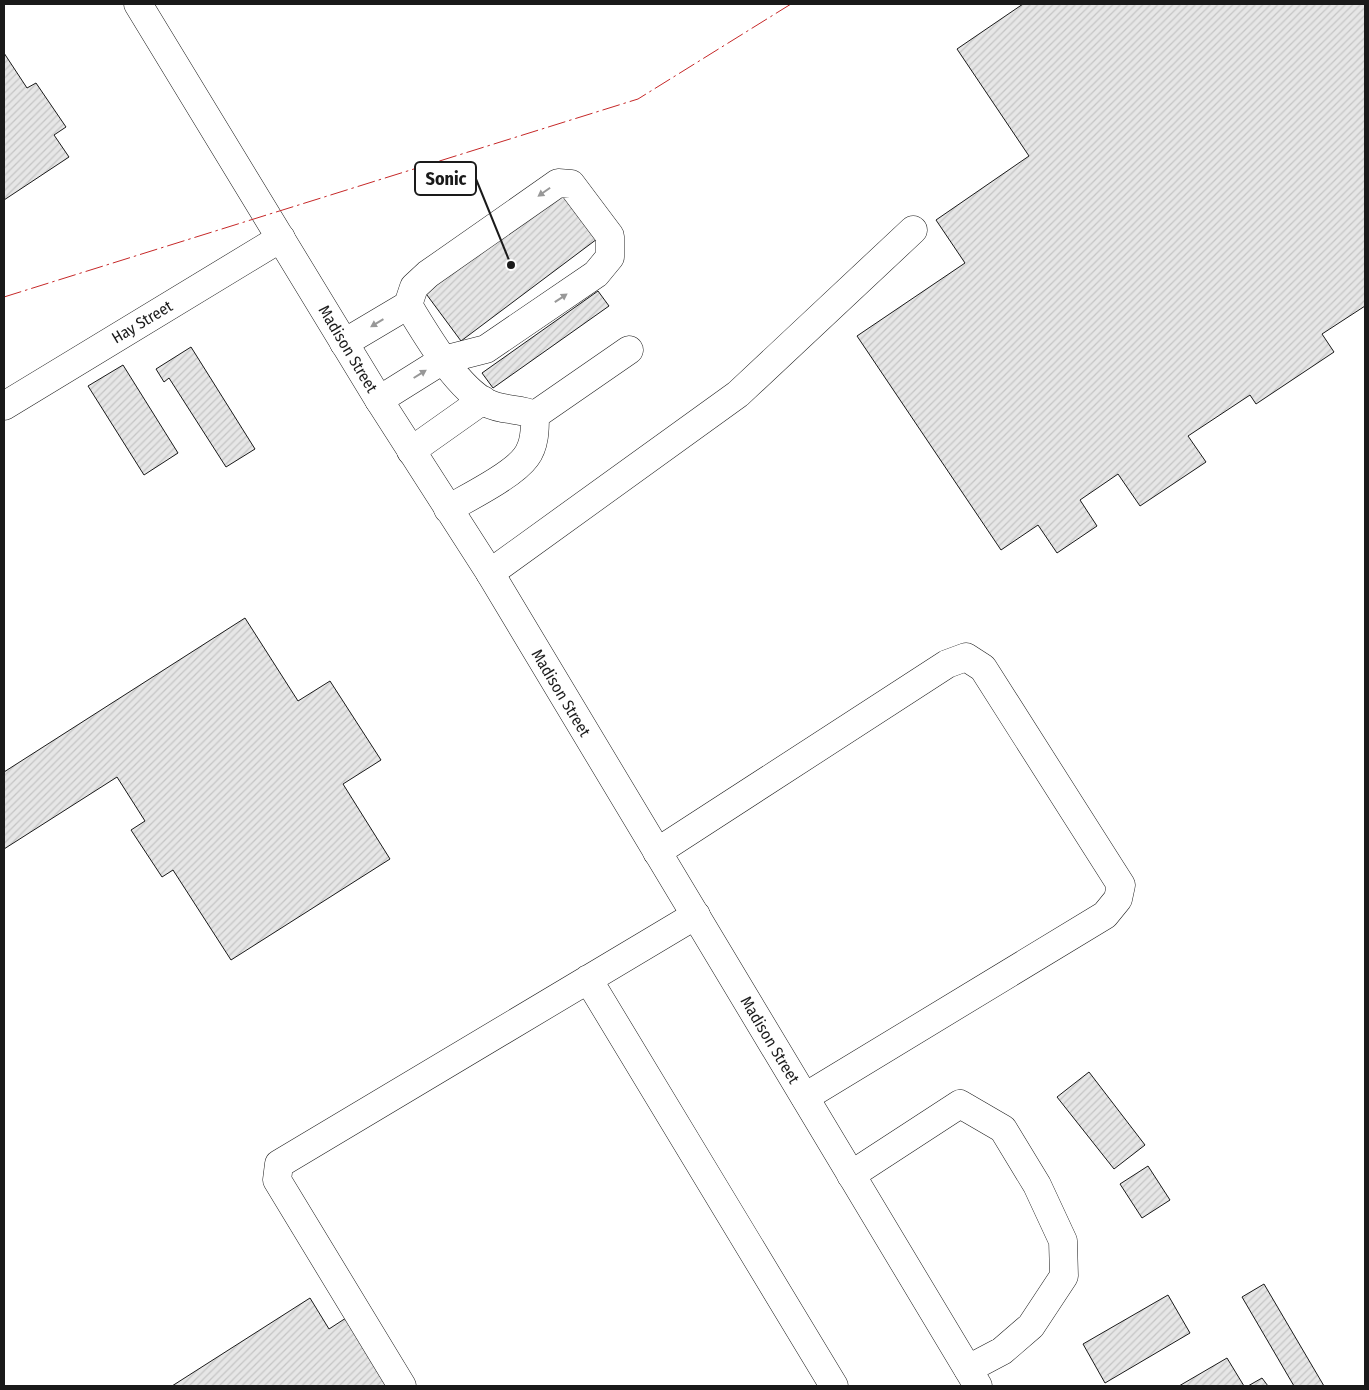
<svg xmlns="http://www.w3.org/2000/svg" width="1369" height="1390" viewBox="0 0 1369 1390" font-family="'Fira Sans Condensed',sans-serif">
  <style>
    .building { fill: url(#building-hatch); stroke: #1a1a1a }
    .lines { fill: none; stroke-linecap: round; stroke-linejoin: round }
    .minor-casing { stroke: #1a1a1a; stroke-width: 29 }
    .major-casing { stroke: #1a1a1a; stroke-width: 29 }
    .minor { stroke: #fff; stroke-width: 28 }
    .major { stroke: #fff; stroke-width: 28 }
    .power { stroke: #c62828; stroke-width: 1; stroke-dasharray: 18 4 2.5 4; stroke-linecap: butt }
    .oneway { fill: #989898 }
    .labels { text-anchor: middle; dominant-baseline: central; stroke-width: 4; stroke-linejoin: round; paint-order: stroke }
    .street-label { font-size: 16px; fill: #1a1a1a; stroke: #fff }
    .leader { fill: none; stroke: #1a1a1a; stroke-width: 2 }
    .callout-dot { fill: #1a1a1a; stroke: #fff; stroke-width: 2 }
    .callout { fill: #fff; stroke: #1a1a1a; stroke-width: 2 }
    .callout-label { font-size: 18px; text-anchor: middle; font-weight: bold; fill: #1a1a1a }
  </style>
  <defs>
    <pattern id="building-hatch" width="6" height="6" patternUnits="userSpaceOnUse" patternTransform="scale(1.25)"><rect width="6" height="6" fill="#e6e6e6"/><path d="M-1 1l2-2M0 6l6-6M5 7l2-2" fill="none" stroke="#c5c5c5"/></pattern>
  </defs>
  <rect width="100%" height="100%" fill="#fff"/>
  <path class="building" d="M1023,4H1365V306L1322,334L1334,352L1256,404L1250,395L1188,436L1206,462L1140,506L1118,474L1080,500L1097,526L1057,553L1038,525L1001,550L857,336L965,263L936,220L1029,156L957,49Z
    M4,53L27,88L36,83L66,127L54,135L69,157L4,200Z
    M561,190L597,239L461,341L424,291Z
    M598,291L609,306L493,388L482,373Z
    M191,347L255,449L226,467L169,378L164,382L156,369Z
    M123,365L178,453L144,475L88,386Z
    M245,618L298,701L330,681L381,760L343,784L390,859L231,960L173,870L162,877L131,830L145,821L117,777L4,849V772Z
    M1089,1072L1145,1145L1114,1169L1057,1097Z
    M1148,1166L1170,1200L1142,1218L1120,1184Z
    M1264,1284L1324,1386H1294L1242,1297Z
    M1168,1295L1190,1333L1105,1383L1083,1344Z
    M310,1298L329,1329L346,1318L390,1386H172Z
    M1227,1358L1244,1386H1179Z
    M1262,1378L1268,1386H1248Z"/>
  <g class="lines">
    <g class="minor-casing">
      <path id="minor" d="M344,343L408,305C426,334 456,387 487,403C502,411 520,408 535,415L629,350
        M379,400L443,360L486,349L596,274L610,257V236L571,184L558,183L428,274L414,287L408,305
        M4,406L281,238
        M411,451L483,400
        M448,509C469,497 513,475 526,457C535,445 535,429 535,415
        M490,573L738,394L913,230
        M657,852L947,664L966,657L983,668L1121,885L1118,899L1105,915L805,1097
        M588,979L834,1386
        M851,1175L960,1104L1003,1129L1037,1185L1063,1241L1064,1276L1031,1326L1002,1351L968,1369
        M402,1386L277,1180L279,1164L696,915"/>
    </g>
    <g class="major-casing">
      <path id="major" d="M138,4L379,400L490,573L978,1386"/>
    </g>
    <use href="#minor" class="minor"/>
    <use href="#major" class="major"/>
    <path class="power" d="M4,297L638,99L791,4"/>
  </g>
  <defs><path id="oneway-solid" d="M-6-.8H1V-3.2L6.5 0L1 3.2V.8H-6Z" transform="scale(1.25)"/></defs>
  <g class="oneway">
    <use href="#oneway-solid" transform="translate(544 192) rotate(145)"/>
    <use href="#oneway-solid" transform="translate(561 298) rotate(-34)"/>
    <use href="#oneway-solid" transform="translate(377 323) rotate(149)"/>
    <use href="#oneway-solid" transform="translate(420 374) rotate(-32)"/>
  </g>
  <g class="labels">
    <g class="street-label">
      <text transform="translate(142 322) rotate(-31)">Hay Street</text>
      <text transform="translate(348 349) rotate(59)">Madison Street</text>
      <text transform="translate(561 693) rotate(59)">Madison Street</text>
      <text transform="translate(770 1040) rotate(59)">Madison Street</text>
    </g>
  </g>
  <path class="leader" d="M511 265L476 179"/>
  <circle class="callout-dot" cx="511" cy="265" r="5"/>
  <rect class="callout" x="415" y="162" width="61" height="33" rx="5"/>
  <g class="callout-label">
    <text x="446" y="185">Sonic</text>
  </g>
  <rect width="1369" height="1390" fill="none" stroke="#1a1a1a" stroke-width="10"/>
</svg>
